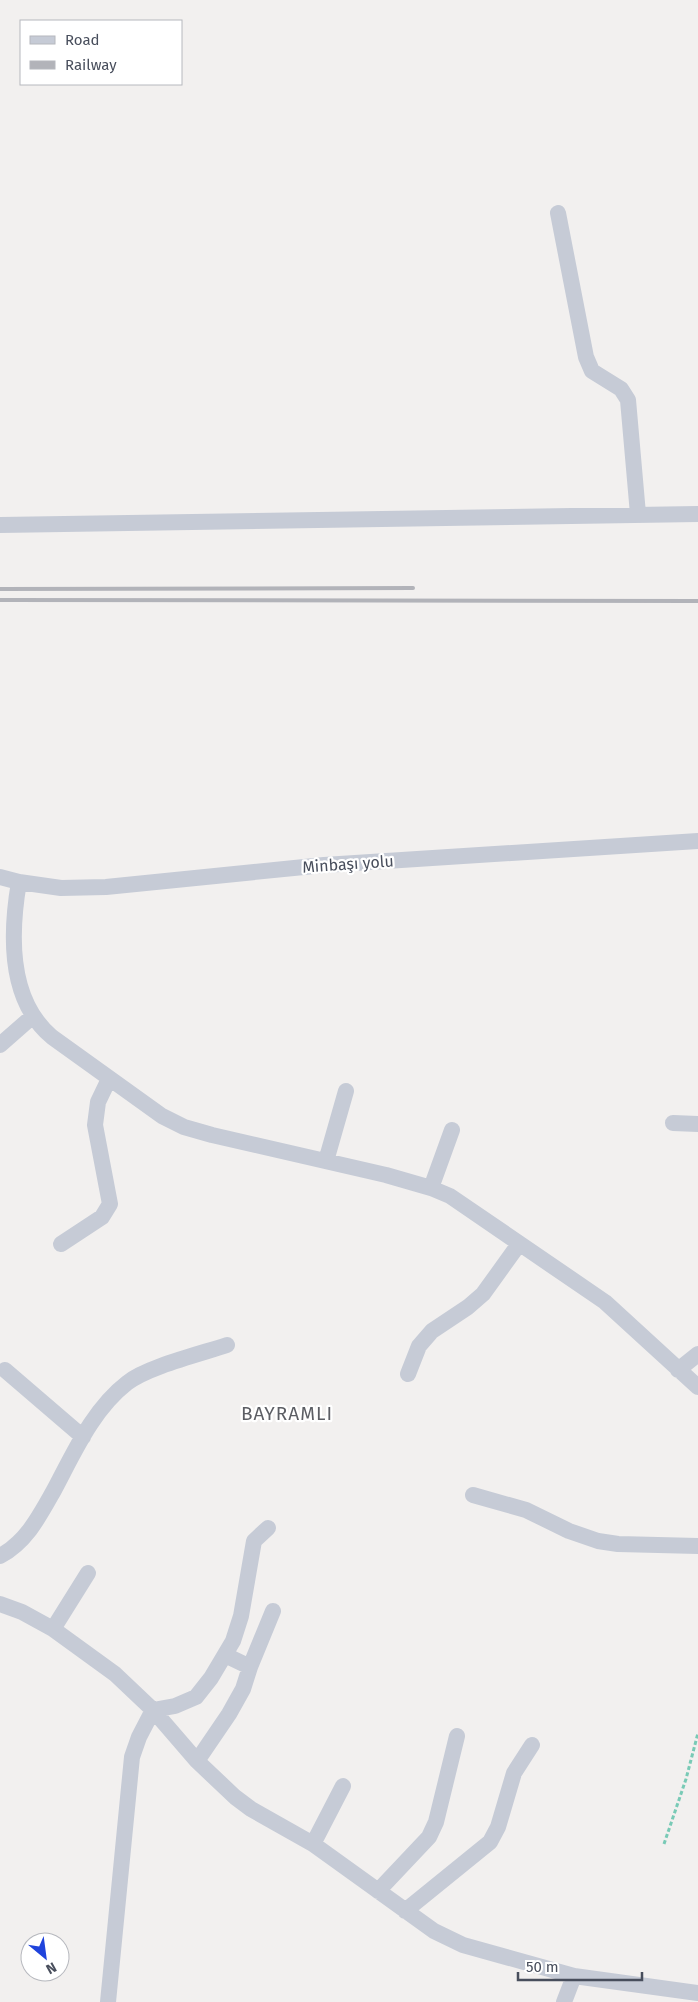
<svg xmlns="http://www.w3.org/2000/svg" width="698" height="2002" viewBox="0 0 698 2002" font-family="'Fira Sans',sans-serif">
  <style>
    .lines { fill: none; stroke-linecap: round; stroke-linejoin: round }
    .path { stroke: #79cab6; stroke-width: 3; stroke-dasharray: 4 2.5; stroke-linecap: butt }
    .minor { stroke: #c6cbd6; stroke-width: 16 }
    .rail { stroke: #b2b3b9; stroke-width: 4 }
    .labels { text-anchor: middle; dominant-baseline: central; stroke-width: 4.5; stroke-linejoin: round; paint-order: stroke }
    .street-label { font-size: 16px; fill: #484e5c; stroke: #fff }
    .quarter-label { font-size: 19px; letter-spacing: 1px; fill: #5c5e64; stroke: #fff }
  </style>
  <rect width="100%" height="100%" fill="#f2f0ef"/>
  <g class="lines">
    <path class="path" d="M664,1844L686,1779L698,1733"/>
    <path class="minor" d="M558,213L586,357L592,371L621,389L628,400L638,514
      M0,525L698,514
      M0,877L19,882L61,888L106,887L324,865L698,841
      M19,882C10,934 8,1000 52,1037L162,1116L184,1127L212,1135L386,1175L431,1188L450,1196L605,1302L698,1387
      M0,1045L33,1016
      M673,1123L698,1124
      M326,1161L346,1091
      M431,1188L452,1130
      M61,1244L102,1217L110,1204L95,1125L98,1102L109,1079
      M5,1370L83,1437
      M678,1370L698,1354
      M408,1374L419,1346L432,1331L468,1307L483,1294L519,1244
      M473,1495L526,1510L569,1531L598,1541L618,1544L698,1546
      M0,1556C26,1542 39,1517 53,1492C73,1455 92,1410 127,1383C147,1367 200,1354 227,1345
      M0,1604L22,1612L53,1629L115,1674L153,1710L197,1761L235,1797L251,1809L313,1844L434,1931L463,1945L574,1976L698,1993
      M53,1629L88,1573
      M250,1667L273,1611
      M197,1761L229,1714L243,1689L250,1667L225,1655
      M313,1844L343,1786
      M378,1891L429,1837L436,1822L457,1736
      M405,1911L490,1842L498,1827L514,1773L532,1745
      M108,2002L132,1757L139,1737L153,1710L175,1706L196,1697L211,1678L233,1641L241,1616L254,1541L268,1528
      M564,2002L574,1976"/>
    <path class="rail" d="M0,589L413,588
      M0,600L698,601"/>
  </g>
  <g class="labels">
    <g class="street-label">
      <text transform="translate(348 864) rotate(-4)">Minbaşı yolu</text>
    </g>
    <g class="quarter-label">
      <text x="287" y="1413">BAYRAMLI</text>
    </g>
  </g>
  <rect x="20" y="20" width="162" height="65" fill="#ffffff" stroke="#b6b8be"/>
  <rect x="30" y="36" width="25" height="8" fill="#c6cbd6" stroke="#b6b8be"/>
  <text x="65" y="45" font-size="15" fill="#484e5c">Road</text>
  <rect x="30" y="61" width="25" height="8" fill="#b2b3b9" stroke="#b6b8be"/>
  <text x="65" y="70" font-size="15" fill="#484e5c">Railway</text>
  <g transform="translate(45 1957) rotate(151)"><circle r="24" fill="#ffffff" stroke="#b6b8be"/>
  <path d="M0-4L9 19L0 12L-9 19Z" fill="#1f43dc"/>
  <text y="-8" font-size="14" font-weight="bold" text-anchor="middle" fill="#484e5c">N</text>
  </g>
  <path d="M518 1972v8h124v-8" fill="none" stroke="#484e5c" stroke-width="2.5"/>
  <text x="526" y="1972" font-size="15" fill="#484e5c" stroke="#ffffff" stroke-width="4" paint-order="stroke">50 m</text>
</svg>
